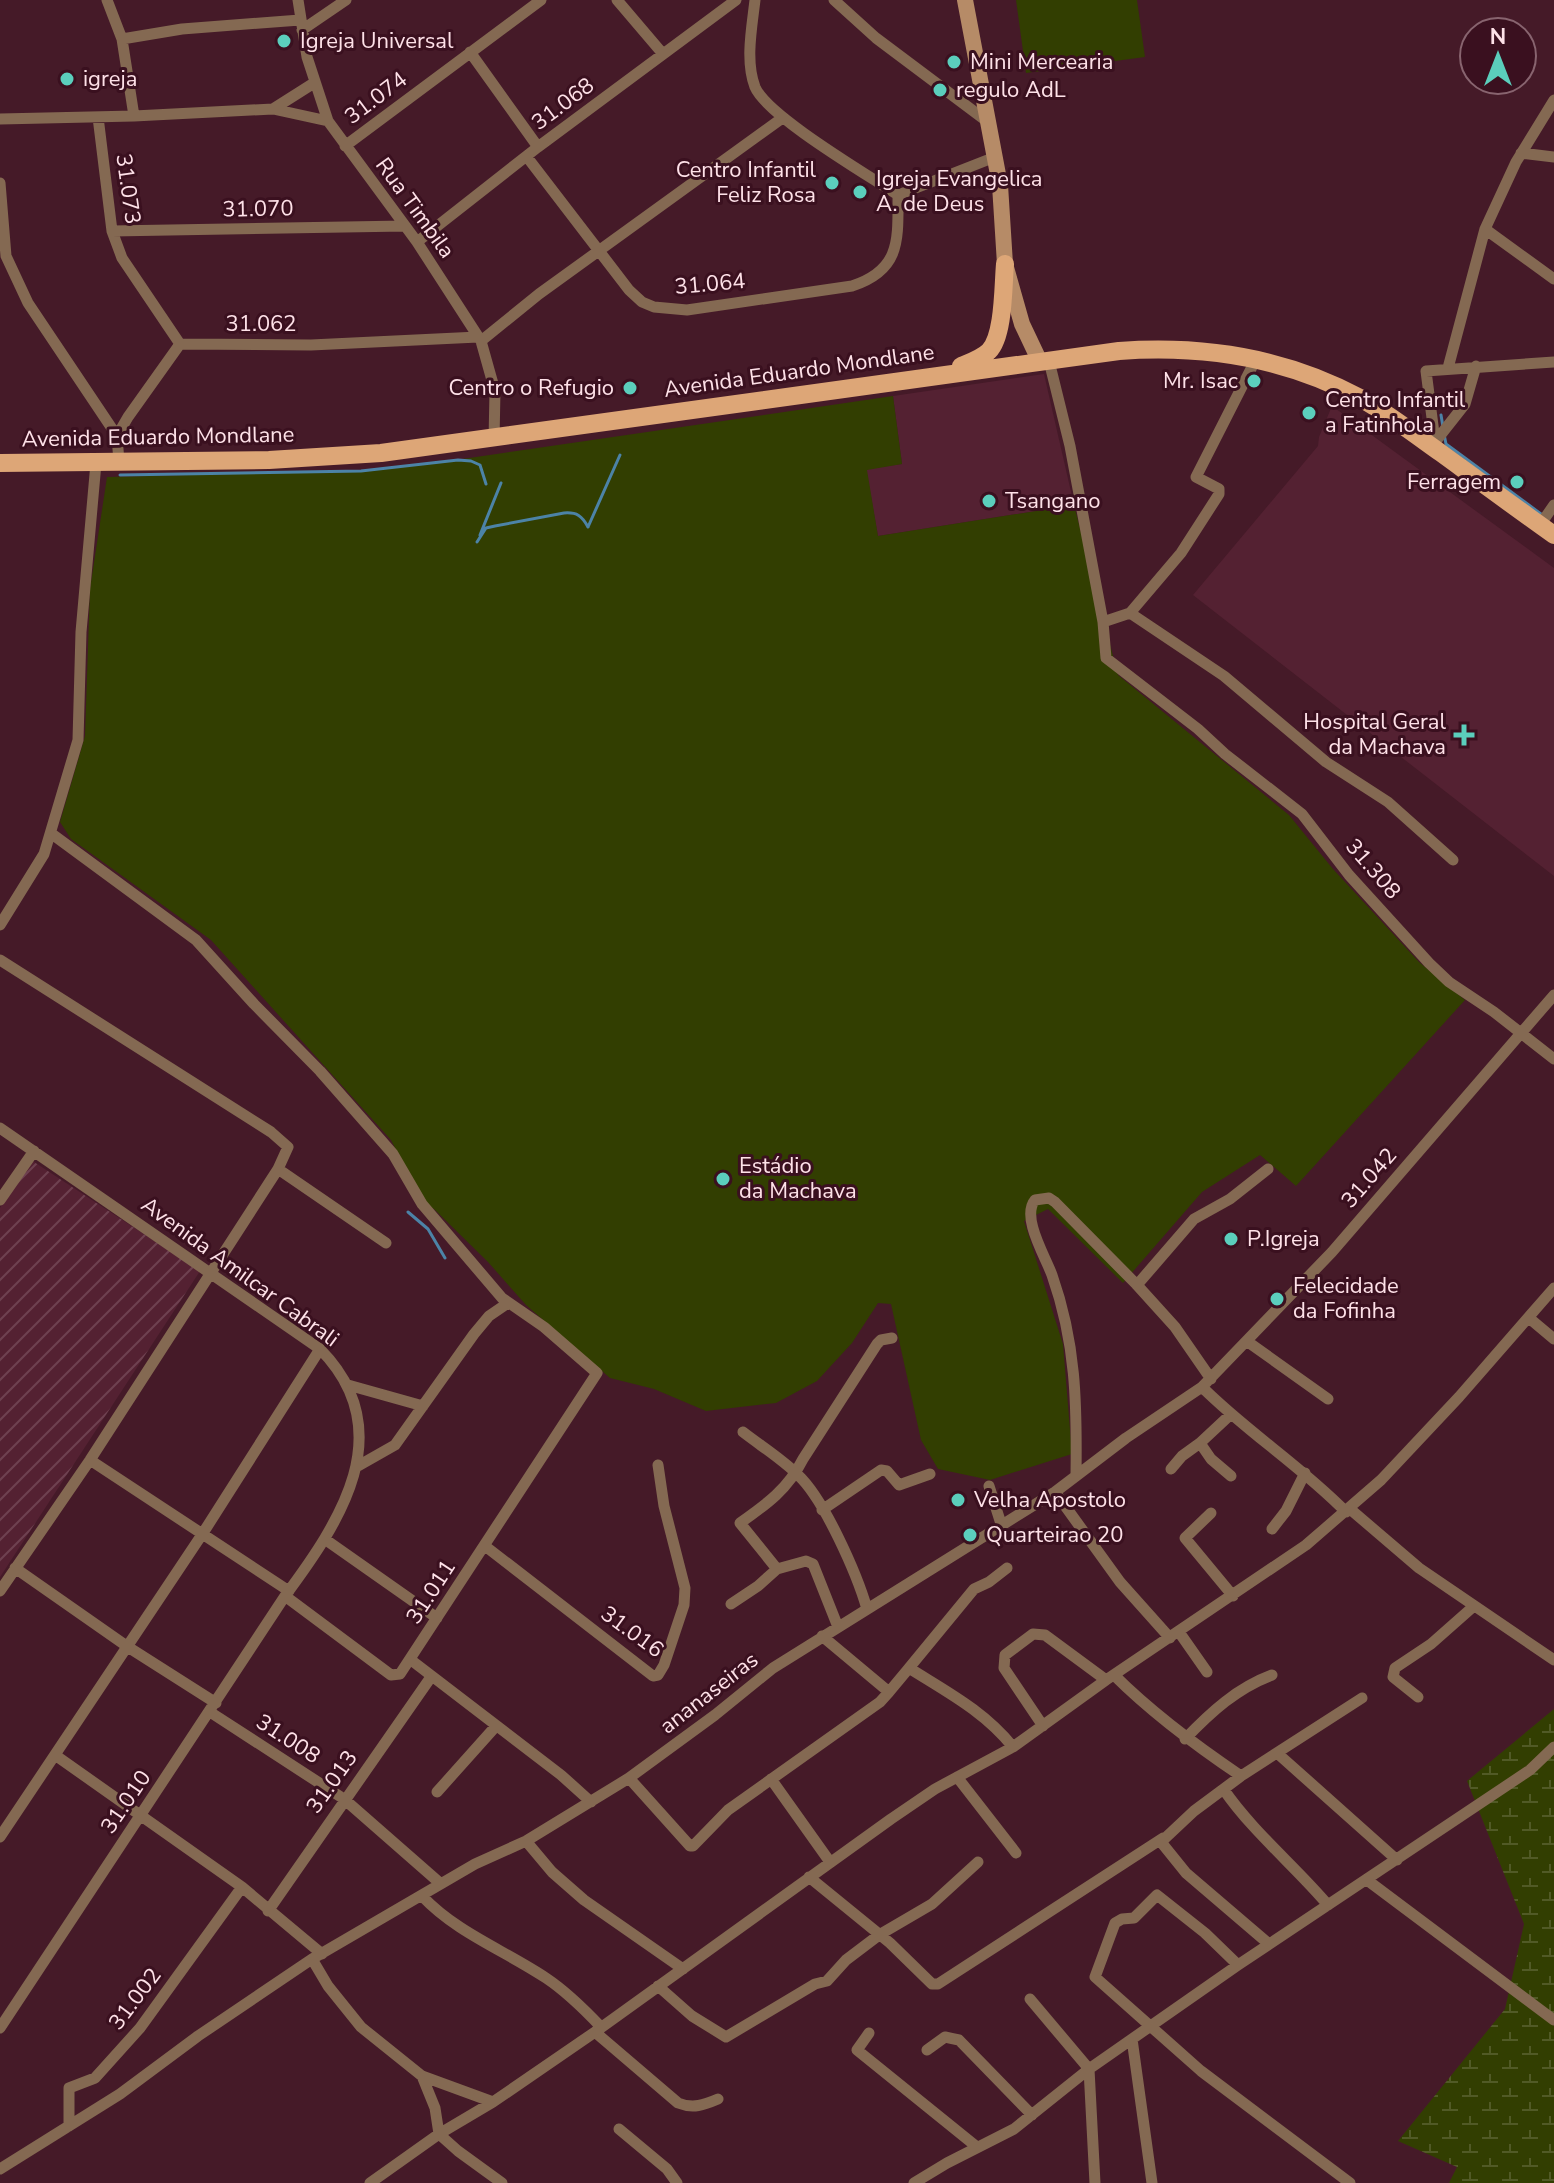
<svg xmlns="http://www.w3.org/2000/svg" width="1554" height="2183" viewBox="0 0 1554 2183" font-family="'Nunito Sans',sans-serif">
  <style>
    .built { fill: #542132 }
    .industrial { fill: url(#industrial-furrows) }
    .wetland { fill: url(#wetland-marsh) }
    .park { fill: #323e01 }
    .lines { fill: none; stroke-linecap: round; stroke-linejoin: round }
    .stream { stroke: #4c83a7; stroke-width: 3 }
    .street { stroke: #846952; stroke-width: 11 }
    .secondary { stroke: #b68b67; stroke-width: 16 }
    .primary { stroke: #dda677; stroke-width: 18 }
    .poi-dot { fill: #5bcebc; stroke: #3a101f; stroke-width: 3 }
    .labels { text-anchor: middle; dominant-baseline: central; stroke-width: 6; stroke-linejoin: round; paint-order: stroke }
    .poi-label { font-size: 22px; fill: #fee1e8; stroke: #3a101f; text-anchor: start }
    .street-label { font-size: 22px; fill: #fee1e8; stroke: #3a101f }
  </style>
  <defs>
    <pattern id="industrial-furrows" width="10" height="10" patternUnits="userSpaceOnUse" patternTransform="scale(2)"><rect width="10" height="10" fill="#542132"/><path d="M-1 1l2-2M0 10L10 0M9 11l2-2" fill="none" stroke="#6e4150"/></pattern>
    <pattern id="wetland-marsh" width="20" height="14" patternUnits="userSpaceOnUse" patternTransform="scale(2)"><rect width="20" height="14" fill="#323e01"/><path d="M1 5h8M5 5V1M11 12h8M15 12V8" fill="none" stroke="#515a26"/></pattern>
  </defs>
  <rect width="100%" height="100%" fill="#451a28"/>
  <path class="built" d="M1044,374L1074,505L878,536L866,469L902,464L893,396Z
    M1332,406L1554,568V876L1193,595L1318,446L1319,437Z"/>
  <path class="industrial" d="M31,1160L200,1271L0,1577V1208Z"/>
  <path class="wetland" d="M1554,1709V2183H1449L1457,2167L1398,2141L1505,2009L1524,1924L1467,1781Z"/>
  <path class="park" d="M1016,0H1137L1145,57L1026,73Z
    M893,396L902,464L867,470L878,536L1074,505L1118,675L1289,815L1333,869L1419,962L1465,1000L1296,1186L1260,1155L1202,1192L1123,1283L1048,1209L1024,1221L1063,1344L1072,1454L990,1480L938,1469L921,1440L891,1304L878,1303L852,1343L817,1381L776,1403L706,1411L654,1389L610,1378L526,1305L488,1262L434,1209L423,1202L391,1140L211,940L71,839L60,822L85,736L90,589L107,477L359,471L442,462Z"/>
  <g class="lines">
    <path class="stream" d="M1441,415L1443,427
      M1444,434L1446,444L1541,514
      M120,475L361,471L458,460L471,461L480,465L486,484
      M588,527L620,455
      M480,535L501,483
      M477,542L486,528L495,526L564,513C577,512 582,516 588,527
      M408,1212L428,1229L445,1258"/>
    <path class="street" d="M107,0L122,39L134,116
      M298,0L307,57L328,121L417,242L481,341L495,391L494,440
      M617,0L663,54
      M755,0C752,27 745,61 755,87C767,116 868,175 898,195
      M834,0L876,38L988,122
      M302,30L346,0
      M122,39L182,29L300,20
      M470,52L538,147
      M273,109L314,83
      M98,117L112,231L122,258L180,344
      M0,119L134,116L273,109L328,121
      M345,146L541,0
      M1521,153L1554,157
      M527,157L629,290L642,302L654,307L687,310L852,286C901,270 898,240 898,195
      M0,183L6,256L28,303L117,436
      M898,195L995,157
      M1485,229L1554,279
      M112,231L405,226
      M417,242L538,147L736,0
      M481,341L539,294L781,119
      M1049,361L1070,446L1103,622L1106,658L1198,729L1225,754L1302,814L1349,875L1429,963L1449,982L1494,1012L1554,1059
      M1448,368L1485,229L1516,162L1554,100
      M1435,442L1465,404L1476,366
      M1436,449L1426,371L1554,362
      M119,462L117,436L128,417L180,344L311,345L478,337
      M1540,525L1554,505
      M1130,613L1224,676L1326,762L1388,802L1453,860
      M1103,622L1130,613L1181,553L1219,494V489L1196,477L1256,359
      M52,834L196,940L254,1004L320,1071L393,1154L422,1204L502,1298L544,1327L597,1373L400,1674L391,1675L285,1596
      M0,925L44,854L78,740L81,632L96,463
      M0,960L271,1132L288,1147L278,1169L90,1460L0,1591
      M0,1128L320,1349C401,1431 340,1522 285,1596L0,2028
      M278,1169L386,1243
      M0,1200L34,1151
      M1137,1285L1194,1219L1230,1199L1268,1169
      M1529,1318L1554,1339
      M1248,1342L1328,1399
      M348,1385L423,1406
      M1202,1387C1247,1432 1301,1466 1346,1512
      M1230,1415L1200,1443L1211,1459L1231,1476
      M743,1432C761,1446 782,1459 798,1475C824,1499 857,1574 867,1609
      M90,1460L289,1591
      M358,1466L395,1445L474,1334L489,1316L508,1303
      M1171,1469L1182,1456L1200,1443
      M1076,1475C1077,1403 1076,1343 1052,1275C1045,1256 1021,1217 1035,1200L1049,1198L1055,1202L1137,1285L1175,1327L1211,1379
      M989,1486L1002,1527
      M1055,1492L1120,1582L1170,1638
      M1350,1509L1419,1568L1554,1660
      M822,1510L881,1470L887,1471L899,1485L930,1474
      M1211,1513L1185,1538L1233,1596
      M1272,1529L1286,1511L1305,1473
      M326,1540L437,1618
      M485,1546L653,1676L658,1675L664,1665L684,1605L685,1588L664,1506L658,1465
      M15,1568L128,1647L216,1703
      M731,1604L758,1586L777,1569
      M838,1627L813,1564L806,1561L777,1569L740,1523C767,1504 788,1489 803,1459L877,1344L881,1340L892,1338
      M1179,1632L1207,1672
      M822,1636L889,1692L909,1668C947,1692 984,1711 1013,1747
      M411,1660L561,1775L591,1802
      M909,1668L974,1589L989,1582L1007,1568
      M1114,1675C1153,1714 1195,1745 1241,1776
      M1418,1697L1393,1677L1395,1668L1431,1644L1474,1606
      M210,1712L344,1799L441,1884
      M1043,1726L1004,1668L1005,1655L1033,1634L1045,1635L1106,1680
      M1185,1739C1211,1712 1237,1688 1272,1675
      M1277,1753L1397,1860
      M55,1755L242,1887L322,1954
      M957,1777L1016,1853
      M629,1778L690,1846H693L728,1810L880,1702L889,1692
      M771,1779L830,1862
      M1224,1790C1254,1833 1295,1866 1328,1905
      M437,1792L496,1726
      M0,1837L203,1533L320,1349
      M526,1841L552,1872L584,1900L683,1969
      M809,1877L890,1943L932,1984H938L1163,1838
      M1367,1880L1554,2020
      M422,1896C457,1933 504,1950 546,1978C567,1992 584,2009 601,2027
      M268,1911L431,1677
      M1269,1944L1186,1873L1161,1842L1194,1811L1241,1776L1362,1698
      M312,1959L328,1986L361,2027L422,2076L493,2102
      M1238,1965L1205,1933L1157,1895L1134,1918L1122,1919L1115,1923L1095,1977L1201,2071L1350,2183
      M658,1986L692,2016L726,2037L815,1984L827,1981L846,1960L879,1935L932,1904L978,1862
      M1030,1999L1089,2069L1095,2183
      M595,2032L678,2103C693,2109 704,2105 718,2099
      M869,2033L857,2050L977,2147
      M1132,2039L1152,2183
      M927,2050L945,2037L959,2040L1032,2115
      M422,2076L435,2108L439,2134L458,2151L502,2183
      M69,2126V2088L95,2078L140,2028L242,1887
      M619,2129L667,2169L677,2183
      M0,2169L120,2094L198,2036L312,1959L475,1864L526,1841L629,1778L715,1715L773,1668L1055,1492L1126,1438L1202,1387L1332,1252L1554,995
      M370,2183L439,2134L493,2102L595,2032L891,1819L935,1789L1013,1747L1106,1680L1306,1545L1381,1480L1459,1397L1554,1288
      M914,2183L947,2163L1014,2129L1089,2069L1238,1965L1530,1770L1554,1747"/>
    <path class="secondary" d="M965,0L1000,185L1005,264L1022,324L1040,362"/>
    <path class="primary" d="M961,366C971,362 982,358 989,351C1004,336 1003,286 1005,264
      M0,463L269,460L381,453L1119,351C1202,345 1286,358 1360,398C1389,414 1414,434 1441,453C1478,480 1516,508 1554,535"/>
  </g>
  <g class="poi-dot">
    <circle cx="284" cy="41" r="8"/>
    <circle cx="954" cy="62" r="8"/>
    <circle cx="67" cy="79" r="8"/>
    <circle cx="940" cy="90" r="8"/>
    <circle cx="832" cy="183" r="8"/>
    <circle cx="860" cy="192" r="8"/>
    <circle cx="1254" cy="381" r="8"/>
    <circle cx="630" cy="388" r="8"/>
    <circle cx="1309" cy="413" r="8"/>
    <circle cx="1517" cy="482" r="8"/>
    <circle cx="989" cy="501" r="8"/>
    <path d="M1460 723h8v8h8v8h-8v8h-8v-8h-8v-8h8z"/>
    <circle cx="723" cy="1179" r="8"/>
    <circle cx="1231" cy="1239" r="8"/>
    <circle cx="1277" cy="1299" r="8"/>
    <circle cx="958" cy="1500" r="8"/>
    <circle cx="970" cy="1535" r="8"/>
  </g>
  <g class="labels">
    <g class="poi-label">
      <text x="300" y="41">Igreja Universal</text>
      <text x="970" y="62">Mini Mercearia</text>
      <text x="83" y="79">igreja</text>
      <text x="956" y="90">regulo AdL</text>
      <text x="816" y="170" text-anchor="end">Centro Infantil<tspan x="816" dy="25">Feliz Rosa</tspan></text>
      <text x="876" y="179">Igreja Evangelica<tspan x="876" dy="25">A. de Deus</tspan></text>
      <text x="1238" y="381" text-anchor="end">Mr. Isac</text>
      <text x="614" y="388" text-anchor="end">Centro o Refugio</text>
      <text x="1325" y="400">Centro Infantil<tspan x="1325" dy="25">a Fatinhola</tspan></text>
      <text x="1501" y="482" text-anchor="end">Ferragem</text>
      <text x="1005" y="501">Tsangano</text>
      <text x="1446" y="722" text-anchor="end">Hospital Geral<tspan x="1446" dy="25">da Machava</tspan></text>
      <text x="739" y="1166">Estádio<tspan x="739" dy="25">da Machava</tspan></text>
      <text x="1247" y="1239">P.Igreja</text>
      <text x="1293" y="1286">Felecidade<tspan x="1293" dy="25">da Fofinha</tspan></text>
      <text x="974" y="1500">Velha Apostolo</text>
      <text x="986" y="1535">Quarteirao 20</text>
    </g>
    <g class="street-label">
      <text transform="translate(376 98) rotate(-37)">31.074</text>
      <text transform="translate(563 104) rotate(-37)">31.068</text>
      <text transform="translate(128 189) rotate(82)">31.073</text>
      <text transform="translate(415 208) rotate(54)">Rua Timbila</text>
      <text transform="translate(258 209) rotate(-1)">31.070</text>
      <text transform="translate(710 284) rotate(-5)">31.064</text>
      <text x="261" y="324">31.062</text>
      <text transform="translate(799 371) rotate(-8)">Avenida Eduardo Mondlane</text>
      <text transform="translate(158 437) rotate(-1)">Avenida Eduardo Mondlane</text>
      <text transform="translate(1373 869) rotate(49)">31.308</text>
      <text transform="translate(1369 1178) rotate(-49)">31.042</text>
      <text transform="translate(240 1272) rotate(36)">Avenida Amilcar Cabrali</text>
      <text transform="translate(431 1592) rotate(-57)">31.011</text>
      <text transform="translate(632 1632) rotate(36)">31.016</text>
      <text transform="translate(709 1693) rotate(-38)">ananaseiras</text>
      <text transform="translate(288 1739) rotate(33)">31.008</text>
      <text transform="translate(332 1782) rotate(-55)">31.013</text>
      <text transform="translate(126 1802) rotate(-56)">31.010</text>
      <text transform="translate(135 1999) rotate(-53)">31.002</text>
    </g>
  </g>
  <g transform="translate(1498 56)"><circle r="38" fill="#3a101f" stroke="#88646f" stroke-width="2"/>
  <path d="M0-6L14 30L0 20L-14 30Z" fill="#5bcebc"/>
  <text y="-12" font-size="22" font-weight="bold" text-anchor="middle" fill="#fee1e8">N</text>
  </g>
</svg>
